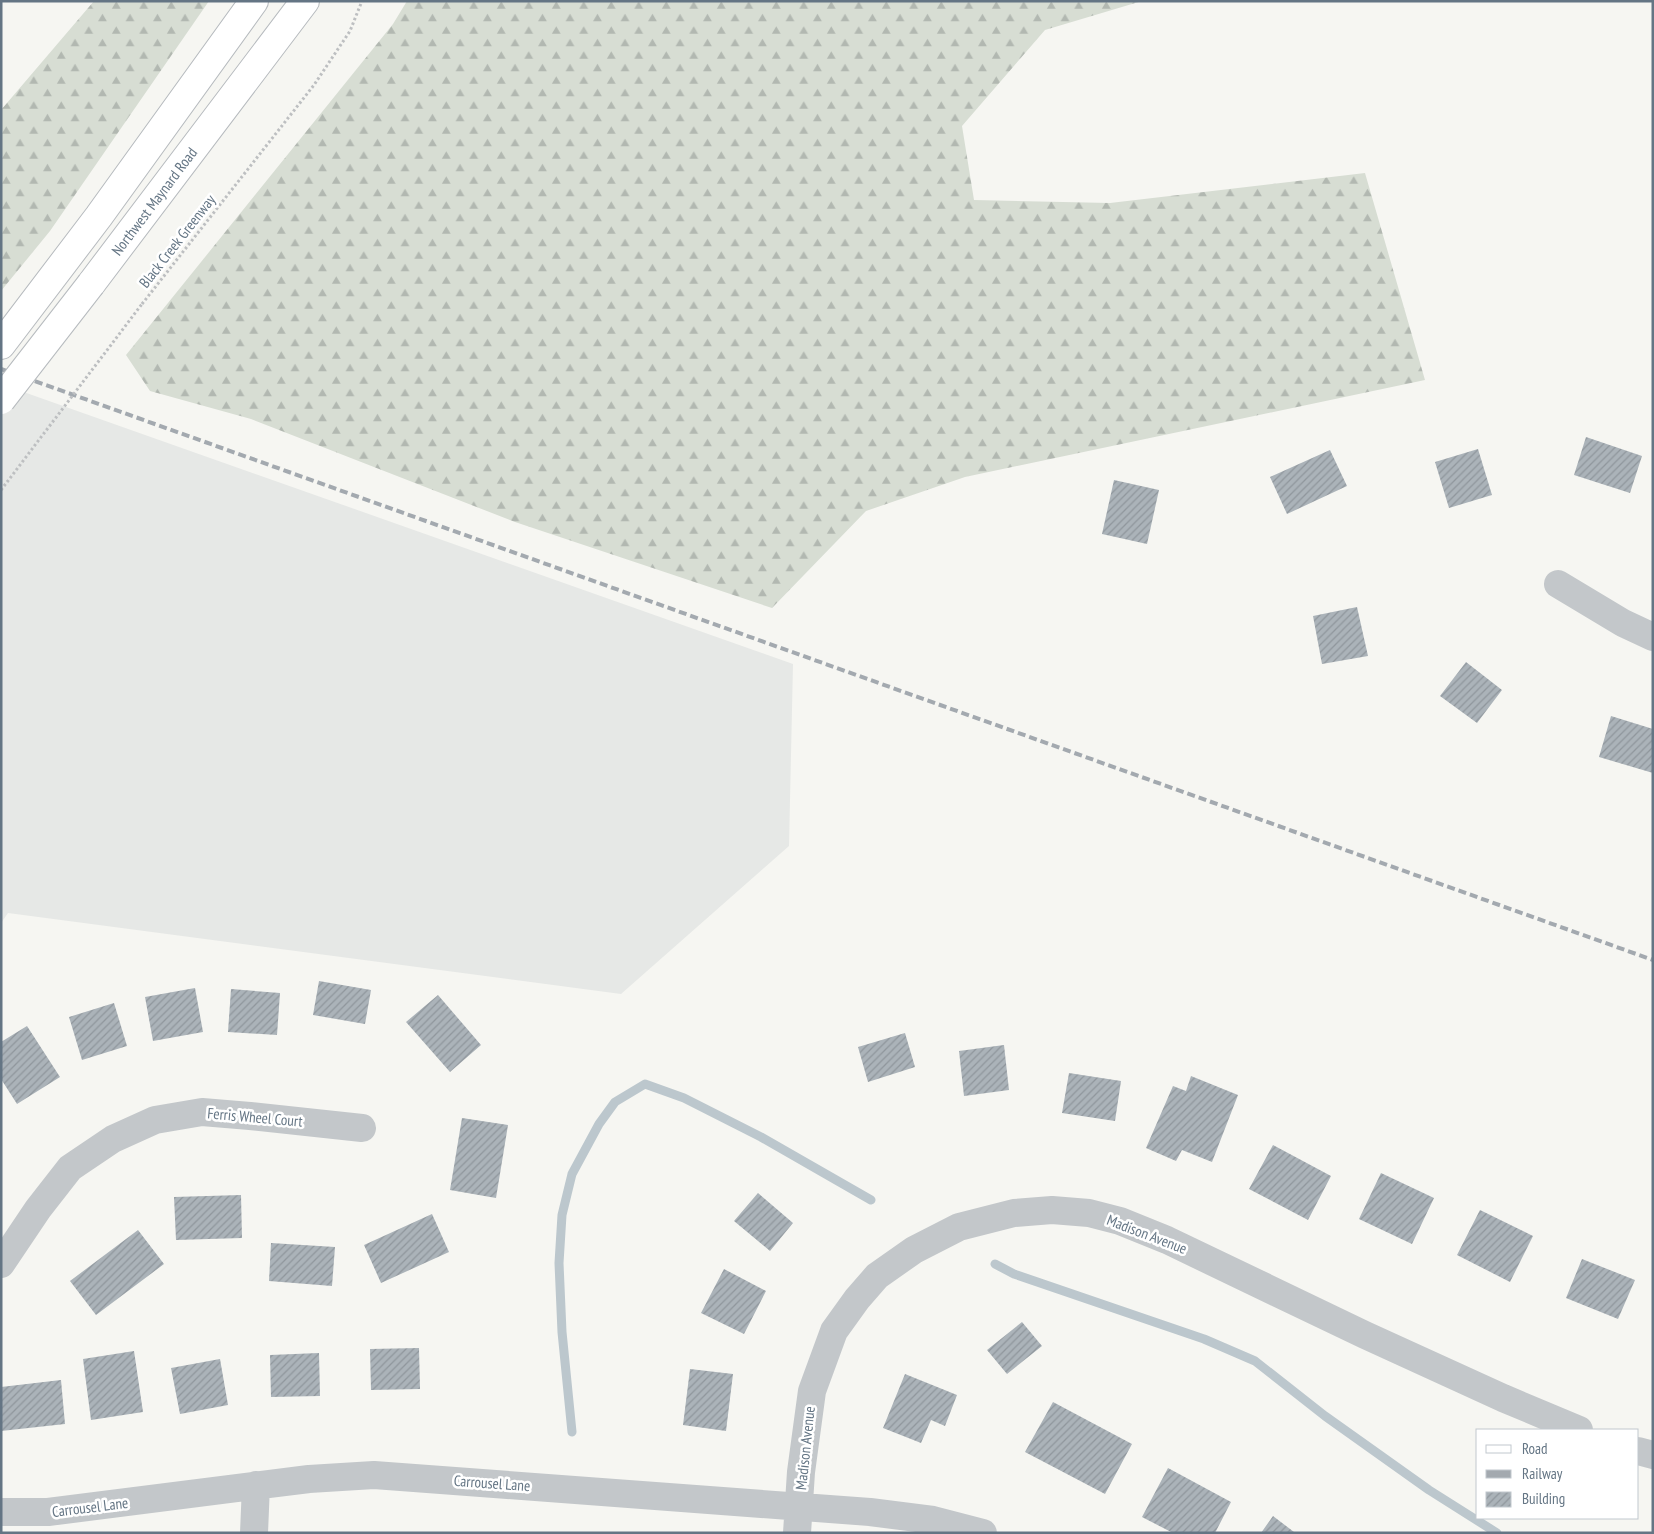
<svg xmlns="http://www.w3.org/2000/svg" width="1654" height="1534" viewBox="0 0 1654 1534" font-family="'PT Sans Narrow',sans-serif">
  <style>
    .built { fill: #e6e8e6 }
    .forest { fill: url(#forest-firs) }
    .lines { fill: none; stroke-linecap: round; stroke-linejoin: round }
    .stream { stroke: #bcc7cd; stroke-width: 9 }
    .building { fill: url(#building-hatch) }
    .primary-casing { stroke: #b6babe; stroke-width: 30 }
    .path { stroke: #bdbfc1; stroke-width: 3; stroke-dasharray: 2.5 2.5; stroke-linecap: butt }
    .street { stroke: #c3c7ca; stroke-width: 28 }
    .primary { stroke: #fff; stroke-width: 28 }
    .rail { stroke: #a3a9af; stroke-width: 4; stroke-dasharray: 8 4; stroke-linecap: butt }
    .primary-bridge-casing { stroke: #b6babe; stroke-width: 30; stroke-linecap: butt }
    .path-bridge { stroke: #bdbfc1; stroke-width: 3; stroke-dasharray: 2.5 2.5; stroke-linecap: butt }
    .primary-bridge { stroke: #fff; stroke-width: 28 }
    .labels { text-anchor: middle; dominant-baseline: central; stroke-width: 5; stroke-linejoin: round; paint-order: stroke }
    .street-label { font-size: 15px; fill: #647584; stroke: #fff }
  </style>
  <defs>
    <pattern id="forest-firs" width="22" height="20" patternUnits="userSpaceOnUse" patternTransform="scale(1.25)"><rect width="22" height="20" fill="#d7ddd3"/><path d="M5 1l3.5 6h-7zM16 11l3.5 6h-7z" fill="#b2b8b1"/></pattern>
    <pattern id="building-hatch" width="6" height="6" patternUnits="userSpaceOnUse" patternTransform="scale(1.25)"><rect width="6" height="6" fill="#abb3b9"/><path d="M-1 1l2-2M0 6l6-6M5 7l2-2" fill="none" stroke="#8f969c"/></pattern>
  </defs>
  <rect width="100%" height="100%" fill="#f6f6f2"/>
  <path class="built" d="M1,384L793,664L789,846L621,994L8,913L1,923Z"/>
  <path class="forest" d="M94,1H209L50,231L1,291V110Z
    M407,1H1142L1045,30L962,126L974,200L1110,203L1365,173L1425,380L965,477L866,511L772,608L515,522L251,419L150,391L126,355L393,24Z"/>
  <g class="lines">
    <path class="stream" d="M995,1264L1014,1274L1204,1339L1255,1361L1325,1416L1429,1490L1497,1533
      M572,1432L562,1332L559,1263L562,1215L572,1174L599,1124L615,1102L645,1084L684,1098L761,1137L871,1200"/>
  </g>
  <path class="building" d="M1586,437L1642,456L1630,493L1574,475Z
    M1478,449L1492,495L1449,508L1435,462Z
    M1330,450L1347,486L1287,514L1270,477Z
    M1114,480L1159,490L1147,544L1102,534Z
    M1357,607L1368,656L1322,664L1313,616Z
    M1466,662L1502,690L1477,723L1440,696Z
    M1611,716L1653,729V773L1599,757Z
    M319,981L371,990L365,1024L313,1015Z
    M195,988L203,1032L153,1041L145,997Z
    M231,989L280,993L277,1035L228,1032Z
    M438,995L481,1045L450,1072L406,1022Z
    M114,1003L127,1046L82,1060L69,1017Z
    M27,1026L60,1077L17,1104L1,1079V1042Z
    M905,1033L915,1067L868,1082L858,1047Z
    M1004,1045L1009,1090L964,1096L959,1051Z
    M1069,1073L1121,1081L1115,1121L1062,1113Z
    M1191,1076L1238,1095L1212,1162L1182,1150L1176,1161L1146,1148L1173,1086L1186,1091Z
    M462,1118L508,1125L496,1198L450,1190Z
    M1273,1145L1331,1176L1308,1220L1249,1189Z
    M1381,1173L1434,1198L1412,1244L1359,1219Z
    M758,1193L793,1223L770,1251L734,1221Z
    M241,1195L242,1238L176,1240L174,1197Z
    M1480,1210L1533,1236L1510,1282L1457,1255Z
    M432,1214L449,1252L381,1283L364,1245Z
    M138,1230L164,1264L96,1315L70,1281Z
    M271,1243L335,1247L332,1286L269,1281Z
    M1582,1259L1635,1280L1618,1319L1566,1298Z
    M724,1269L766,1291L744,1334L701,1313Z
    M1022,1322L1042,1346L1007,1374L987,1350Z
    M419,1348L420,1389L371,1390L370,1349Z
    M134,1351L143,1412L91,1420L83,1359Z
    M319,1353L320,1396L271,1397L270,1355Z
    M220,1359L228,1405L180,1414L171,1368Z
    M690,1369L733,1374L726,1431L683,1425Z
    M905,1374L957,1395L945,1426L931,1420L921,1443L883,1428Z
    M61,1380L65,1424L1,1431V1387Z
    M1053,1402L1132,1444L1105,1494L1025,1452Z
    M1168,1468L1231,1502L1215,1533H1173L1142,1517Z
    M1273,1516L1294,1532L1293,1533H1261Z"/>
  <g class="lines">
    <g class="primary-casing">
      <g id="primary">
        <path id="s1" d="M91,284L305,1"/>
        <path d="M1,345L99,216L254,1"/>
      </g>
    </g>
    <path class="path" d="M142,304L314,85L350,31L362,1"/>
    <path class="street" d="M1558,584L1623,623L1653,637
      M1,1264L38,1209L70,1168L113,1139L155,1120L202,1112L250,1116L362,1128
      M1638,1451L1653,1455
      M1,1512H48L309,1479L374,1475L870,1512L933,1520L983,1533
      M254,1533L256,1485
      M797,1533L801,1472L812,1391L834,1331L857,1299L877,1276L914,1250L959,1227L1014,1213L1052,1210L1089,1213L1120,1221L1167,1240L1365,1335L1503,1398L1579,1430"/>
    <use href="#primary" class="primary"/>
    <path class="rail" d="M1,369L1653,960"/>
    <g class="primary-bridge-casing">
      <path id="primary-bridge" d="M1,400L91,284"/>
    </g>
    <path class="path-bridge" d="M1,490L142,304"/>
    <use href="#primary-bridge" class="primary-bridge"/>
  </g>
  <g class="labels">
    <g class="street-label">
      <text stroke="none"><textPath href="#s1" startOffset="104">Northwest Maynard Road</textPath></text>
      <text transform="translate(177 241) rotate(-52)">Black Creek Greenway</text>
      <text transform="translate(255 1117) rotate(5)">Ferris Wheel Court</text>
      <text transform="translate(1147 1234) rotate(21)">Madison Avenue</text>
      <text transform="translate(805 1448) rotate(-84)">Madison Avenue</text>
      <text transform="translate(492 1483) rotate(4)">Carrousel Lane</text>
      <text transform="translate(90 1507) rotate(-7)">Carrousel Lane</text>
    </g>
  </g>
  <rect width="1654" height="1534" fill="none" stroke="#647584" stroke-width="5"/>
  <rect x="1476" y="1429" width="162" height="90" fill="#ffffff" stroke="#c1c8ce"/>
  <rect x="1486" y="1445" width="25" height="8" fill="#ffffff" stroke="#c1c8ce"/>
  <text x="1522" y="1454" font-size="15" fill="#647584">Road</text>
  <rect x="1486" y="1470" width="25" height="8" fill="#a3a9af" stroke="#c1c8ce"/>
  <text x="1522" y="1479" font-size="15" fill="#647584">Railway</text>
  <rect x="1486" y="1492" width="25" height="15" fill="url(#building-hatch)" stroke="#c1c8ce"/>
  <text x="1522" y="1504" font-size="15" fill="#647584">Building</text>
</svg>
